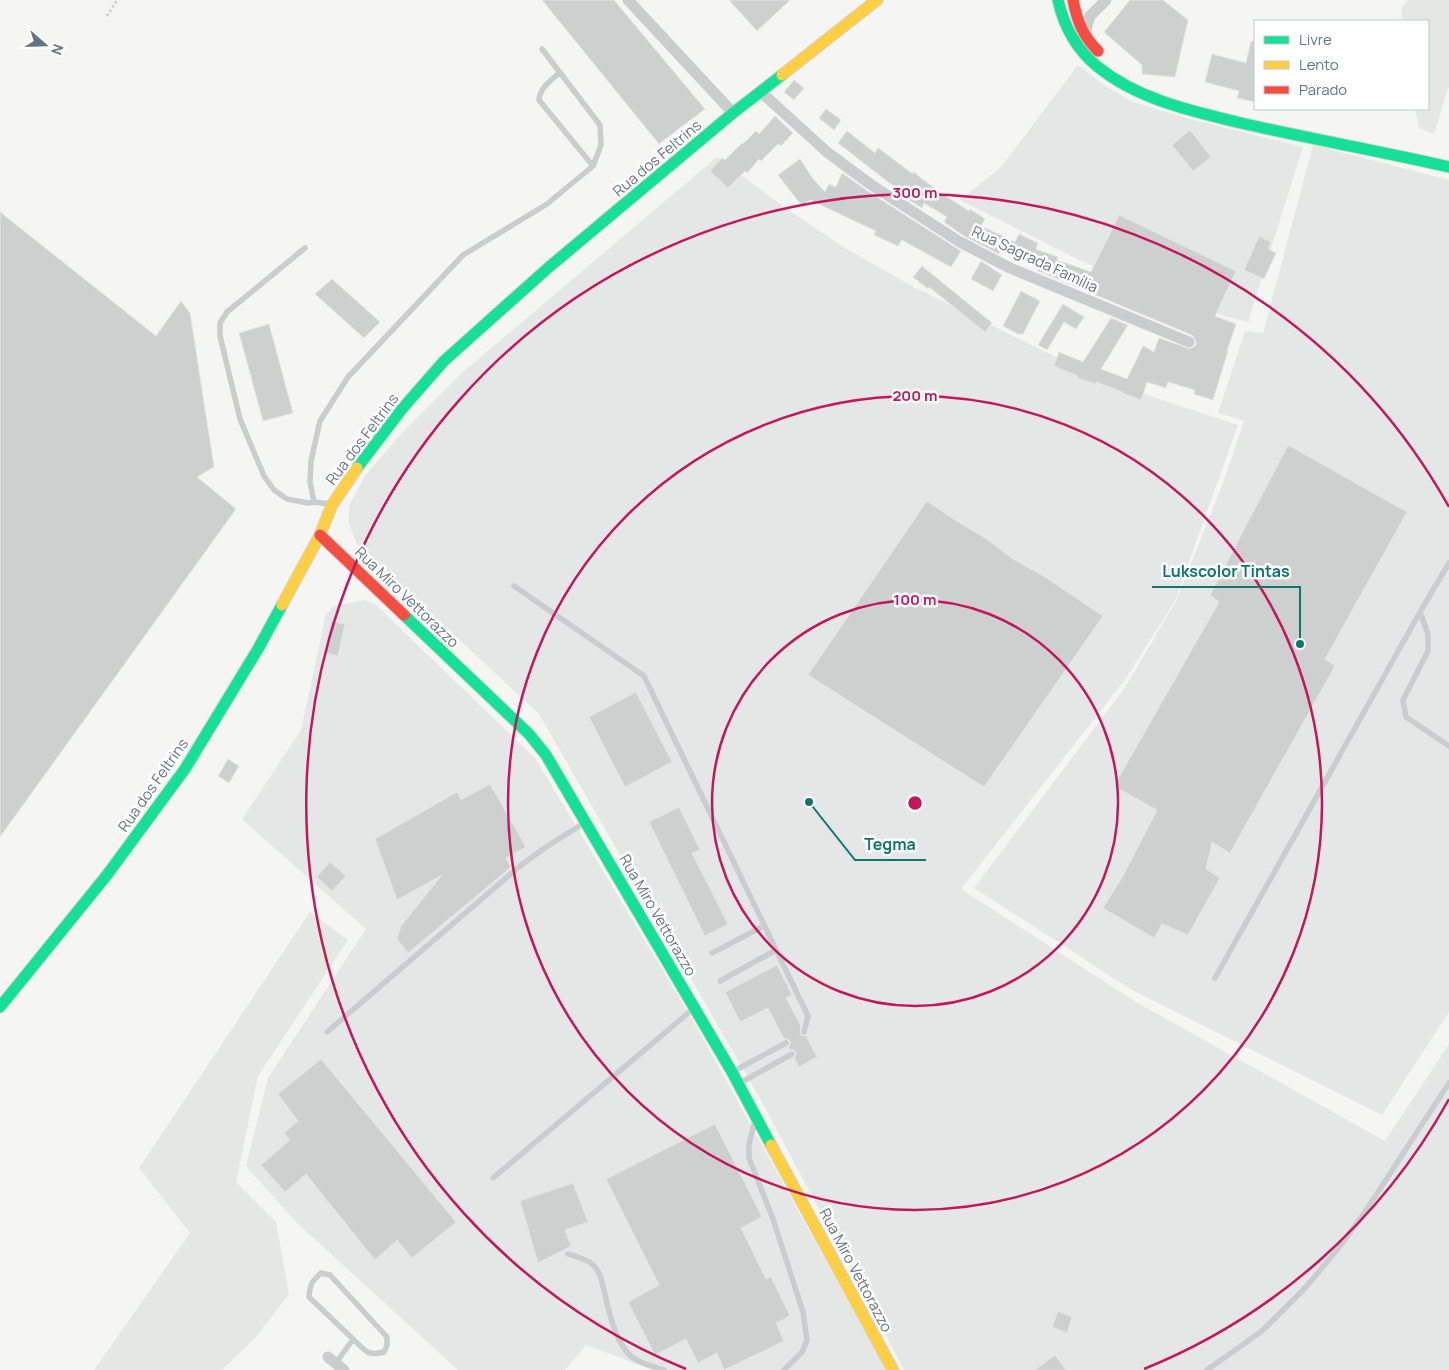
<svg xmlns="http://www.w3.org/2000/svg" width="1449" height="1370" viewBox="0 0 1449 1370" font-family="Manrope,sans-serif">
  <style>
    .built { fill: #e5e7e6 }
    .green { fill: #e4e8e2 }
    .building { fill: #ced0d0; stroke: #e4e4e4 }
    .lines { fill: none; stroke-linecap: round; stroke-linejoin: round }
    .fast-casing { stroke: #d2d3d4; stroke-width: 13 }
    .slow-casing { stroke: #d2d3d4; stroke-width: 13 }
    .jam-casing { stroke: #d2d3d4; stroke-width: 13 }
    .path { stroke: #c9caca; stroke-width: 2.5; stroke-dasharray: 2.5 2.5; stroke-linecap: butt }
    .lane { stroke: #cacccd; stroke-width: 5.5 }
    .street { stroke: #cacccd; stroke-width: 11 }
    .fast { stroke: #16e098; stroke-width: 11 }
    .slow { stroke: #ffcf43; stroke-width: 11 }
    .jam { stroke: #f24e42; stroke-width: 11 }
    .ring { fill: none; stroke: #c2185b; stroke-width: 2.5 }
    .labels { text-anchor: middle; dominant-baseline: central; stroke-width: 5; stroke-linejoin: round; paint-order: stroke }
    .street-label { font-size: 15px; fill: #657483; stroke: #fff }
    .centre { fill: #c2185b; stroke: #fff; stroke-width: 2.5 }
    .ring-label { font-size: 15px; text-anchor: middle; font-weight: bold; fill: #c2185b; stroke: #fff; stroke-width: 5; stroke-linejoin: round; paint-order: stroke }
    .leader { fill: none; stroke: #0f766e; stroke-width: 2 }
    .callout-dot { fill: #0f766e; stroke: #fff; stroke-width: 2 }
    .callout-label { font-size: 16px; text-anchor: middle; font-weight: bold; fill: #0f766e; stroke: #fff; stroke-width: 5; stroke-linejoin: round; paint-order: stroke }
  </style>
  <rect width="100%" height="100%" fill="#f5f5f4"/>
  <path class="built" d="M1078,65L1104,85L1133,102L1186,118L1303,147L1248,322L1224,316L1162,293L1079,260L960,200L1001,167Z
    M1313,145L1449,180V1012L1382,1115L1132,990L974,888L1126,686L1176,601L1223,483L1244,421L1218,413L1245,331L1263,333Z
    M717,157L781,205L845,248L912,286L1060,359L1150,396L1238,425L1175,601L1124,681L961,889L1136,1002L1385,1141L1449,1044V1370H904L763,1104L539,714L357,544L349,524V506L365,476L399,436L463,372Z
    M365,600L375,604L535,758L695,1024L886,1370H653L586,1345L565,1370H458L297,1223L246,1166L268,1078L366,929L242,819L301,730L326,614L334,606Z"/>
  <path class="green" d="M1408,0H1449V88H1448L1434,134L1419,128L1415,109H1428V21H1403L1401,9Z
    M310,912L348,940L258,1076L236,1182L276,1222L289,1294L256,1337L222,1370H94L190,1233L139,1168Z"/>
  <path class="building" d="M542,0H614L705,109L659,144Z
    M729,0H790L757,31Z
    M1130,0H1163L1188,20L1175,77L1142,74V65L1104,32Z
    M1251,41L1255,42V102L1237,98L1239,91L1205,82L1212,54L1246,63Z
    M794,80L804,88L794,100L784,92Z
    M826,109L841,120L834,130L819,118Z
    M775,116L793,133L781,146L778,144L761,161L759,159L747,173L745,171L728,188L710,171L722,158L725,160L742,143L743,144L756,131L759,134Z
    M1190,130L1211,157L1193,171L1172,145Z
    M847,131L875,153L878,148L913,174L914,172L922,179L933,187V188L969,211L970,209L985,219L981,226L1015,242L1019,234L1038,243L1036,249L1058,257L1057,260L1091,272L1119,215L1236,271L1215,316L1236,324L1227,351H1228L1213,400L1194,394L1195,390L1168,382L1166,388L1147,382L1141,400L1122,393L1123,392L1096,382V384L1077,378L1078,376L1054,366L1059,352L1083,362L1111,318L1128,325L1101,369L1127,379L1143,346L1154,352L1159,338L1190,349L1196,345V341L1192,335L1038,271L1040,264L1020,253L1017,259L1000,250L999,254L964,236L944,222L947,217L924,203L922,208L909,200L910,199L838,143Z
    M800,159L813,179L825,192L829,184L836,187L842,173L866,190L961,251L951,267L902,240L898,246L874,235L876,231L810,200L802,206L778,175Z
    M0,212L156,336L181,301L190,313L214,467L197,477L236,509L0,837Z
    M1259,236L1271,242L1268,249L1276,253L1264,279L1244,270Z
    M981,261L1002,275L993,291L971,279Z
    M922,266L992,323L985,332L929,287L928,289L913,277Z
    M332,279L380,322L364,338L315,294Z
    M1021,291L1040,301L1023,334H1018L1003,326Z
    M1063,304L1084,317L1076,329L1064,322L1047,350L1038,345Z
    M269,324L293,413L263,421L239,333Z
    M1288,445L1407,512L1325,659L1335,666L1230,853L1212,842L1206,869L1220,878L1188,935L1162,924L1154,938L1103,908L1123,876L1157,810L1114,786L1219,602L1210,595Z
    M927,501L955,520L985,538L1013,559L1045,577L1103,616L984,787L808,675Z
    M331,621L345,624L338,656L325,653Z
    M636,692L672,762L625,787L589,717Z
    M228,759L239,766L229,783L218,776Z
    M490,784L526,847L506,858L511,867L408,953L397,939L401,926L442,875L397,900L375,839L457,792L461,800Z
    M679,807L700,850L692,853L728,924L705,936L649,822Z
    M330,862L346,876L332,891L317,877Z
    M777,965L792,995L786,998L801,1026L800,1034L802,1036H806L817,1057L799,1067L794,1058L796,1056V1052L794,1050H790L788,1047L790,1045V1041L788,1039H784L768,1008L740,1022L725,992Z
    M321,1059L456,1222L412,1258L397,1240L375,1260L306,1174L285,1192L261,1165L290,1140L284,1133L298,1121L278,1094Z
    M715,1124L762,1217L741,1228L766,1279L771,1277L790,1316L776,1323L784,1341L724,1370L717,1353L698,1363L686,1339L655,1355L628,1302L659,1285L606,1179Z
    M573,1183L588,1222L565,1230L571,1246L538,1263L520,1201Z
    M1058,1311L1072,1317L1067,1333L1052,1327Z
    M1055,1355L1066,1370H1035Z"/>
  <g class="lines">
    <g class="fast-casing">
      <path id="fast" d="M1058,0C1064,27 1076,49 1098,67C1139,100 1192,111 1241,123C1310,139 1380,151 1449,167
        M357,468L402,409L444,361L548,268L733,113L782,75
        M404,615L529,734L546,755L732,1072L771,1145
        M0,1007L107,875L185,769L258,649L282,605"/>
    </g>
    <g class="slow-casing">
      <path id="slow" d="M782,75L877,0
        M282,605L320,535L332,505L357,468
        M771,1145L893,1370"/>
    </g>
    <g class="jam-casing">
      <path id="jam" d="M1073,0C1077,21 1083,36 1098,51
        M320,535L404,615"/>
    </g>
    <path class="path" d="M107,16L117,0"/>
    <path class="lane" d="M560,72C551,81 540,87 539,100L593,166
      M305,248L227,312L220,323V336L240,419L264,476L274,490L287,499L308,503L314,502L330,504
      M314,502L310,482L311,461L320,421L348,377L463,255L547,204L593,166L601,145L600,125L542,49
      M514,586L644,676L808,1016L804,1032
      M1420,612L1428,634V651L1403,700L1406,717L1449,746
      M712,953L764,926
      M1215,978L1420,612L1449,563
      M720,981L776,950
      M327,1032L520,866L546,847L584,823
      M734,1071L786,1043
      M740,1083L792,1054
      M755,1121L749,1144V1158L773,1219L803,1312L807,1340L802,1352L784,1370
      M493,1178L693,1009
      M568,1254C577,1257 587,1259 593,1265C601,1272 602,1284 605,1294C609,1313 616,1344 632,1357C641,1364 654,1367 664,1370
      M336,1363L353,1339C365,1350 367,1357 384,1352L387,1345V1337L330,1275L321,1273C311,1282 310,1285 309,1297L353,1339
      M1207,1370L1262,1331L1306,1287L1341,1245L1367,1209L1449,1083"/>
    <path class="street" d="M628,0L733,113
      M1084,36L1090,16L1106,0
      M761,92L827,152L870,184L960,242L1010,268L1189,342
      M328,1357L344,1370"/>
    <use href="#fast" class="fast"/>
    <use href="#slow" class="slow"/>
    <use href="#jam" class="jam"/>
  </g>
  <g class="ring">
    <circle cx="915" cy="803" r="203"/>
    <circle cx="915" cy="803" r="407"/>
    <path d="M1449 1099A610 610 0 0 1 1144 1369M686 1369A610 610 0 1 1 1449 507"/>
  </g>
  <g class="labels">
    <g class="street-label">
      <text transform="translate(657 158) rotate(-40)">Rua dos Feltrins</text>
      <text transform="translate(1035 259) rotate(25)">Rua Sagrada Família</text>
      <text transform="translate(362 439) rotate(-53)">Rua dos Feltrins</text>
      <text transform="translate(407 597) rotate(44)">Rua Miro Vettorazzo</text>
      <text transform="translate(153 785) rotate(-55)">Rua dos Feltrins</text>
      <text transform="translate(658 915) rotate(60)">Rua Miro Vettorazzo</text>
      <text transform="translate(856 1270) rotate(62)">Rua Miro Vettorazzo</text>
    </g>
  </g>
  <circle cx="915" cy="803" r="8" class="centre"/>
  <g class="ring-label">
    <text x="915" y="198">300 m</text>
    <text x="915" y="401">200 m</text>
    <text x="915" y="605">100 m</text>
  </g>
  <path class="leader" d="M1300 644L1300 587H1152M809 802L855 860H926"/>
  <g class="callout-dot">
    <circle cx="1300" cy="644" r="5"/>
    <circle cx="809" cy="802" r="5"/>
  </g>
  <g class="callout-label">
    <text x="1226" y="577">Lukscolor Tintas</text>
    <text x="890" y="850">Tegma</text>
  </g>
  <rect x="1254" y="20" width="175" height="90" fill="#ffffff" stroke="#c1c7cd"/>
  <rect x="1264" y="36" width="25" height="8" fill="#16e098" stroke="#c1c7cd"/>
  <text x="1299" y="45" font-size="15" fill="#657483">Livre</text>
  <rect x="1264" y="61" width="25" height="8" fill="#ffcf43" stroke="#c1c7cd"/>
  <text x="1299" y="70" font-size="15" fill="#657483">Lento</text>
  <rect x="1264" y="86" width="25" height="8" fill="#f24e42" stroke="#c1c7cd"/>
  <text x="1299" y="95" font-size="15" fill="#657483">Parado</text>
  <g transform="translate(45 45) rotate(110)" stroke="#ffffff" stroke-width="4" paint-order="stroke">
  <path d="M0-4L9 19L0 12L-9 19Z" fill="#657483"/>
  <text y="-8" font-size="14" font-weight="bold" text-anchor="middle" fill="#657483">N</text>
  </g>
</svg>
